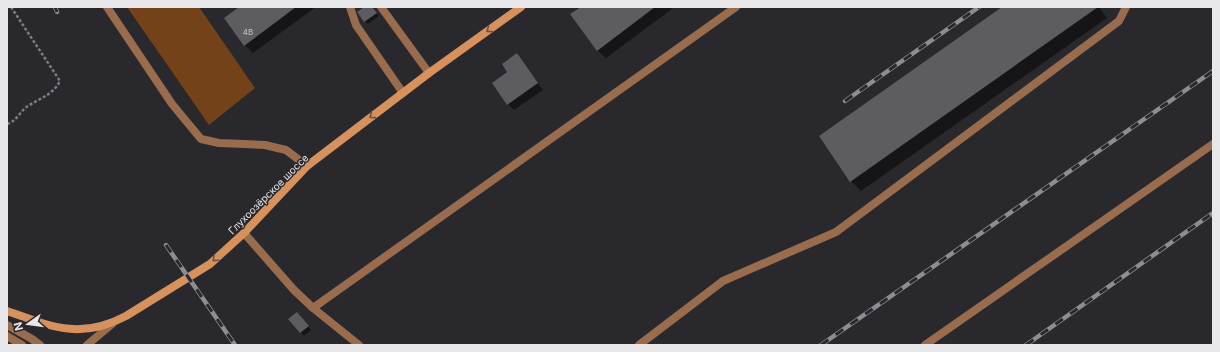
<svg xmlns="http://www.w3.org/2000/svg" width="1220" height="352" viewBox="0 0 1220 352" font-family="Inter,sans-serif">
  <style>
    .green { fill: #744219 }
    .shadow { fill: #0007 }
    .building { fill: #5d5c61 }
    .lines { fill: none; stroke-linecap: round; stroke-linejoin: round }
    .path { stroke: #7d7c81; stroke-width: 2.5; stroke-dasharray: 3 2; stroke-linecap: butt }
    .lane { stroke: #986c4c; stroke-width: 8 }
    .street { stroke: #986c4c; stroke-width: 8 }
    .secondary { stroke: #d7915d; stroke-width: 8 }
    .rail-casing { stroke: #8e8d91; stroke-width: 4.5 }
    .rail { stroke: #29282d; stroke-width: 3; stroke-dasharray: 9; stroke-linecap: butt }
    .oneway { stroke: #6f5240 }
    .labels { text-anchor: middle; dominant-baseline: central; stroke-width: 3; stroke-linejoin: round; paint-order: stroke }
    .number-label { font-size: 8px; fill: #c5c4c8 }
    .street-label { font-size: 10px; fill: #e8e7ea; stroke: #29282d }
  </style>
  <rect width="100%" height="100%" fill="#29282d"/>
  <path class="green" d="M127,7H199L255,88L209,125Z"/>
  <path class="shadow" d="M241,7H316L253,53L245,45Z
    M366,7H372L379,16L368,24L365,21Z
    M582,7H670L672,9L606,58L597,50Z
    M1003,7H1099L1107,18L861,191L851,181Z
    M516,55L522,61L543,90L514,110L508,104L509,72Z
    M300,317L311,330L304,336L290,319Z"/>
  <path class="building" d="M239,7H296L244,46L224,18Z
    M364,7H372L377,13L364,22L357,12Z
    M581,7H655L597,51L570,14Z
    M1002,7H1098L850,182L819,136Z
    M517,53L538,83L507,105L492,83L507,72L502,64Z
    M297,312L309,326L300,333L288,319Z"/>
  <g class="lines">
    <path class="path" d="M7,124C17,121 20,111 28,106C40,98 53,95 60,81L11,7"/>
    <path class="lane" d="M107,7L172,104L201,139L219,143L265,145L286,150L307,166
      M350,7L356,25L403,93
      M381,7L429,73
      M244,233L294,290L313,308L736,7
      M313,308L359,345
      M639,345L723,281L836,232L1119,21L1126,7
      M925,345L1213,144"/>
    <path class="street" d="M7,325L32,339L40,345
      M7,336L22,345
      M87,345L112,324"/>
    <path class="secondary" d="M7,311C52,327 81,340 126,316L210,264L244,233L307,166L429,73L521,7"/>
    <g class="rail-casing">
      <path id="rail" d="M55,7L57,12
        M845,101L979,7
        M166,245L235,345
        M821,345L1213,71
        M1026,345L1213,213"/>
    </g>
    <use href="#rail" class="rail"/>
  </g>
  <defs><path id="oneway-chevron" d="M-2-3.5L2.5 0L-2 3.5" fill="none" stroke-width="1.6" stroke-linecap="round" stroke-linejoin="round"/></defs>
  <g class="oneway">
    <use href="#oneway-chevron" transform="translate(489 30) rotate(144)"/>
    <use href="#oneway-chevron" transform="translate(372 116) rotate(143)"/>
    <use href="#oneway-chevron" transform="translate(215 259) rotate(138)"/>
  </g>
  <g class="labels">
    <g class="number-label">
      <text x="248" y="32">4В</text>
    </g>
    <g class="street-label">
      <text transform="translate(268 194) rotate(-45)">Глухоозёрское шоссе</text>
    </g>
  </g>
  <rect width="1220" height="352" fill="none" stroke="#e8e7ea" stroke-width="16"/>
  <g transform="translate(28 324) rotate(256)" stroke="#29282d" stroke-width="3" paint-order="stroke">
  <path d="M0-3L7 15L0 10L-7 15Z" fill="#e8e7ea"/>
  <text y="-6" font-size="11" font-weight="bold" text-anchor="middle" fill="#e8e7ea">N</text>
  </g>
</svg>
